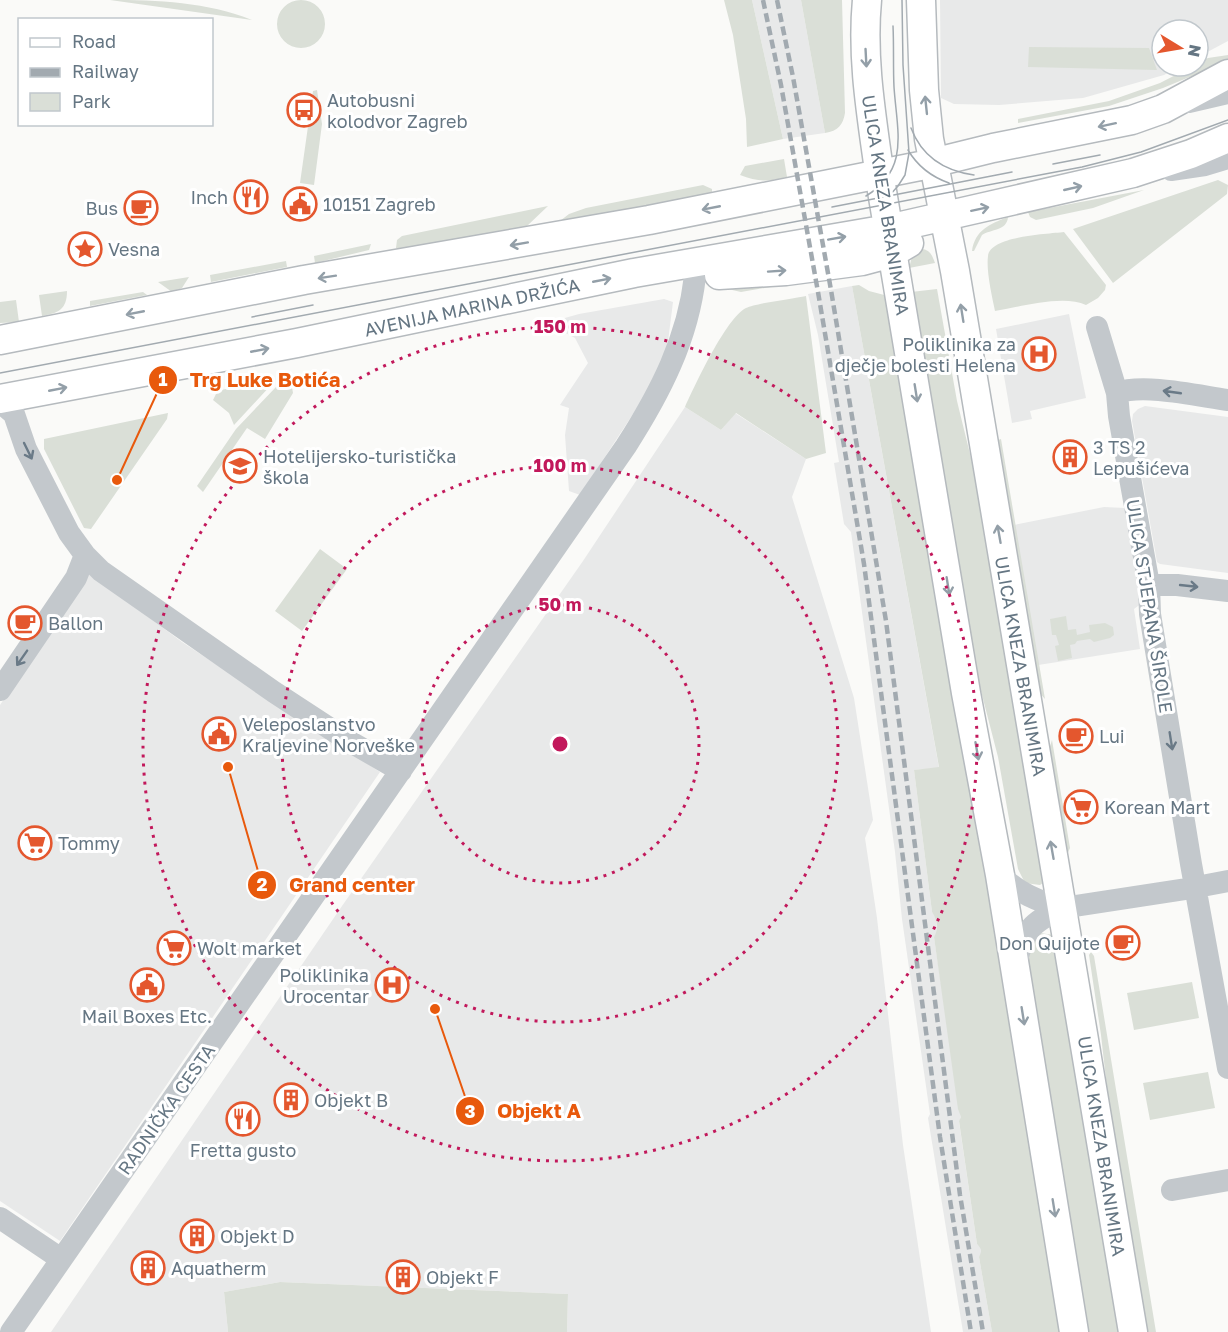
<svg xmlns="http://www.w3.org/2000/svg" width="1228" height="1332" viewBox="0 0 1228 1332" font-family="'Golos Text',sans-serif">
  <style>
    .built { fill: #e8e9e9 }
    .green { fill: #dadfd7 }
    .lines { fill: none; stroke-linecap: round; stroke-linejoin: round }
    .major-casing { stroke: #b5babe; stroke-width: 31 }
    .minor { stroke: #c3c8cc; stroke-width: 22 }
    .major { stroke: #fff; stroke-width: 28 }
    .tram { stroke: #a2aab0; stroke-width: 1.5 }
    .rail { stroke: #a2aab0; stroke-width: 4.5; stroke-dasharray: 9 4.5; stroke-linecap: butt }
    .oneway { stroke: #939fa8 }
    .oneway2 { stroke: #6a7a87 }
    .ring { fill: none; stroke: #c2185b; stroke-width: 3; stroke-dasharray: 3 6 }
    .labels { text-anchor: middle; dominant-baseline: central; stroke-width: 6; stroke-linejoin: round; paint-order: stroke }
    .poi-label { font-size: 18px; fill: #657683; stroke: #fff; text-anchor: start }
    .street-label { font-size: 18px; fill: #657683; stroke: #fff }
    .centre { fill: #c2185b; stroke: #fff; stroke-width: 3 }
    .ring-label { font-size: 18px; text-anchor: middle; font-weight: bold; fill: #c2185b; stroke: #fff; stroke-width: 6; stroke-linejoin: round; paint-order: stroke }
    .leader { fill: none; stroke: #e8590c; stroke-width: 2 }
    .callout-dot { fill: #e8590c; stroke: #fff; stroke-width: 2 }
    .mark-label { font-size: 18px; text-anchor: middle; font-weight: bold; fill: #fff }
    .callout-label { font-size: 20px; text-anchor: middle; font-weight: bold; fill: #e8590c; stroke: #fff; stroke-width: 6; stroke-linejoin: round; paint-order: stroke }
  </style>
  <rect width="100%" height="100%" fill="#fafaf8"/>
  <path class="built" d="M752,0H801L825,133L783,139Z
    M940,0H1228V41L1198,57V30H1162V66H1181L1164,75L1083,98L999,105L954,104L941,98Z
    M852,286L939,768L914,770L932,912L936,917L937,933L934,937L961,1117L959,1122L977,1244L981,1247L982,1252L979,1257L992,1332H963L928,1118L930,1114L902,919L895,852L851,532L844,524L834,463L839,462L818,335L808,294Z
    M664,299L673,302L665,365L580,495L569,491L565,435L569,408L560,405L588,363L575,338L547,323L579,314Z
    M1069,314L1086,398L1030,411L1032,419L1012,423L996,329Z
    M1145,406L1228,417V573L1160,564L1157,562L1132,421L1133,414L1138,409Z
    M685,407L721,430L735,413L806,459L792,497L854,698L873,820L865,838L877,918L903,1145L931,1332H567L568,1294L280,1282L224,1292L228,1332H51L342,906L583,561Z
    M1104,507L1125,508L1142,603L1134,609L1140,649L1032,666L1009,526Z
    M88,572L182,642L380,772L60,1241L0,1201V705Z"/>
  <path class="green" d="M110,0C157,0 208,2 252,20Z
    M724,0H752L783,139L747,147L746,119L733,35Z
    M801,0H842L845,113C843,125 838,131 825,133Z
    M277 24a24 24 0 1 1 48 0a24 24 0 1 1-48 0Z
    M1029,47L1149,48L1157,70L1028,67Z
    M1228,55V61L1163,88L1109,106L1018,123V119L1109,101L1160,83L1193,66H1198V63L1208,58Z
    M317,90L322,124L314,185L300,183L313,91Z
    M784,159L787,177C770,182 757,182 740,175L745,166Z
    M1218,180L1228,185L1227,194L1113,283L1073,229Z
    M703,185L712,189V193L556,224L569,214L586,208Z
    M1144,190L1093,208L1036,220L1030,217L1028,212Z
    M548,206L527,226L512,231L401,250L396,248L397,240L402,236Z
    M1008,217C1007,231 991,229 982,235L974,251H972C975,230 990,224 1008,217Z
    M1064,232L1106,285L1105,290L1098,298L1086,305C1063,294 1020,307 995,311C992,296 986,271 988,256C990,236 1048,234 1064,232Z
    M371,244L369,250L315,263L314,256Z
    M922,249C930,250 932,255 935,263L909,268L913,253Z
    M286,261L287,267L211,282L210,275Z
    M189,277L182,288L172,292L158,282Z
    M805,281L741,292L719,287Z
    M859,285L869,291L888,296L1064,1332H992L979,1257C982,1251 982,1249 977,1244L959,1121L961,1117L958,1109L934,937C939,929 937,919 932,912L914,770L939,767L852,286Z
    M937,289L957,401L984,511L1043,883L1040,885L1025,883L1018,869L998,757L973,660L911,292Z
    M67,291C67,310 58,313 42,316L39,295Z
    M143,292L147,295L90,306V301Z
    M806,296L826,453L806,459L736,413L721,430L685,407C695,385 726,318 746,308C756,303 793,299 806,296Z
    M16,300L19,322L0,323V302Z
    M290,376L293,393L265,439L247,428L203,492L197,486L236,429L276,387Z
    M271,380L272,384L234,425L229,413L213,400L216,394L221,390Z
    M168,413L167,419L91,529L84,528L44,449V439Z
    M1001,439L1045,699L1036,689L1003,486L998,440Z
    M320,549L347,569L302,631L275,611Z
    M1066,616L1068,630L1076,629L1077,635L1090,632L1089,625L1105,623L1113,627L1114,635L1110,638L1094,642L1090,639L1077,641L1075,644L1070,645L1072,658L1058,661L1055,646L1059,645L1056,635H1052L1050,619Z
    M1052,740L1070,848L1067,855L1047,756Z
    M1040,933L1054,935L1121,1332H1086L1024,965L1029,941Z
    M1091,952L1094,956L1156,1332H1144L1115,1159L1101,1035L1089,955Z
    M1192,982L1199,1018L1134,1030L1127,993Z
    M1208,1072L1215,1108L1150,1120L1143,1083Z
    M280,1282L568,1294L567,1332H228L224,1292Z"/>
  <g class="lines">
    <g class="major-casing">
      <path id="major" d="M867,0C861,62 873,124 881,185L966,693L1000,875L1074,1332
        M921,0L924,90L929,139L955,271L1133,1332
        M719,275L786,271L862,261L892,253L909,243
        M0,340L304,280L649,220L920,166L993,148L1132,120L1163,109L1228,74
        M0,399L297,343L634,273L888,229L1133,173L1191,154L1228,138"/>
    </g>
    <path class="minor" d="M1189,102L1228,93
      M1171,170L1205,165L1228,158
      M1097,327L1117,393L1119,416L1149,585L1150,614L1191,864L1228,1068
      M1117,393C1143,383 1199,396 1228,400
      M0,402L14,414L26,449L69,533L85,555L101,571L274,692L349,741L401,771
      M1149,585H1177L1228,591
      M0,690L76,578L85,555
      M1000,875C1018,893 1038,901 1062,908C1031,923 1025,929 1016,963
      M1062,908L1186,889L1228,881
      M1172,1190L1228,1180
      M0,1218L61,1259
      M11,1332L626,446C660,393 688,339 695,276"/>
    <use href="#major" class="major"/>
    <path class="tram" d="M911,128C922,157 945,171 974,175
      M908,150C918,167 932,177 949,183
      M1053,164L1100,155
      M866,196C910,169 897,132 894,87C893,67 894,47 893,26
      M889,196L898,186L905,175L909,153L903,65L902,0
      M832,207L1012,172
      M252,317L313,305
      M0,373L1082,167L1141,152L1228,120"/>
    <path class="rail" d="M763,0L781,85L818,292L864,564L940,1137L971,1332
      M777,0L793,77L831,290L886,621L960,1195L983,1332"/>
  </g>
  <defs><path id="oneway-shaft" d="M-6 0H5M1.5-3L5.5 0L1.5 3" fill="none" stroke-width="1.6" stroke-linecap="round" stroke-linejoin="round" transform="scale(1.5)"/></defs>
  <g class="oneway">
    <use href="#oneway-shaft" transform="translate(866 58) rotate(87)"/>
    <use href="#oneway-shaft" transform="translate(926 105) rotate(-96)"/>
    <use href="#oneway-shaft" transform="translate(1107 125) rotate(168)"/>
    <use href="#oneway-shaft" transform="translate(1073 188) rotate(-13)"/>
    <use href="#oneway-shaft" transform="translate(711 208) rotate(169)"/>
    <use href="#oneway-shaft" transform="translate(980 209) rotate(-12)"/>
    <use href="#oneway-shaft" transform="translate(837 238) rotate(-10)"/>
    <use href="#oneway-shaft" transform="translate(519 244) rotate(170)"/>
    <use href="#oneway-shaft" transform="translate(777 271) rotate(-4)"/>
    <use href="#oneway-shaft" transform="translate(327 277) rotate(171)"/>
    <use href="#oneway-shaft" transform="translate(602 280) rotate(-11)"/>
    <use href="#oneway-shaft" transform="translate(135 313) rotate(169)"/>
    <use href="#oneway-shaft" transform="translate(962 313) rotate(-99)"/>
    <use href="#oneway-shaft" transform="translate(260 350) rotate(-11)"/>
    <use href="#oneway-shaft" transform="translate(58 389) rotate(-11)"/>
    <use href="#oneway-shaft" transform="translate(916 393) rotate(81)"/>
    <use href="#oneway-shaft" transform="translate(999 534) rotate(-100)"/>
    <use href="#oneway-shaft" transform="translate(948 586) rotate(81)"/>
    <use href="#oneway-shaft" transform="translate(977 751) rotate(80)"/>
    <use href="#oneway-shaft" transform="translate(1052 850) rotate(-100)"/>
    <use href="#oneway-shaft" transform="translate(1023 1016) rotate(81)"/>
    <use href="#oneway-shaft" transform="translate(1054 1208) rotate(81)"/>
  </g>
  <g class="oneway2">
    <use href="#oneway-shaft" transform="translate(1172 392) rotate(-172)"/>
    <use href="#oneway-shaft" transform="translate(28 451) rotate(64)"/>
    <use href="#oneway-shaft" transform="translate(1189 586) rotate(6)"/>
    <use href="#oneway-shaft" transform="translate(22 658) rotate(125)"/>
    <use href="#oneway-shaft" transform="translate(1171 741) rotate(81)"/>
  </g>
  <g class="ring">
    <circle cx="560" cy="744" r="139"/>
    <circle cx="560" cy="744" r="278"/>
    <circle cx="560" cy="744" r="417"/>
  </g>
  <defs>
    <g id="bus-ring" transform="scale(1.725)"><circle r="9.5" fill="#fff" stroke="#e4572e" stroke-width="1.5"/><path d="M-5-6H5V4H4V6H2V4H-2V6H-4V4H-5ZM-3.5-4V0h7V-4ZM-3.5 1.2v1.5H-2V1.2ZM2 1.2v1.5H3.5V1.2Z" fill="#e4572e"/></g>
    <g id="restaurant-ring" transform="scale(1.725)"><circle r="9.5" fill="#fff" stroke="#e4572e" stroke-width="1.5"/><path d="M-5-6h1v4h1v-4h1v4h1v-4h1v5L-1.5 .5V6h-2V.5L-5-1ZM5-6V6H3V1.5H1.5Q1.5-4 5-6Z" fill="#e4572e"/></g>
    <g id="civic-ring" transform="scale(1.725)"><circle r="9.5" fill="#fff" stroke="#e4572e" stroke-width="1.5"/><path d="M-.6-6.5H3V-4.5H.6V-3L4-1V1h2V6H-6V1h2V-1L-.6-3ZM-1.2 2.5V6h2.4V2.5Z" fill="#e4572e"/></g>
    <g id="cafe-ring" transform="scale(1.725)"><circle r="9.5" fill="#fff" stroke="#e4572e" stroke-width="1.5"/><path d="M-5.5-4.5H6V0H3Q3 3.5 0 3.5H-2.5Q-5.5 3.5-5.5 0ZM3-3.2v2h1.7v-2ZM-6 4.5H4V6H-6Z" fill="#e4572e"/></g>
    <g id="sight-ring" transform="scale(1.725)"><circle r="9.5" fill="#fff" stroke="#e4572e" stroke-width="1.5"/><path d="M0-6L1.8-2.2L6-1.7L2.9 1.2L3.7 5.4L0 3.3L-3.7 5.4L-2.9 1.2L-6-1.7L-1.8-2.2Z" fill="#e4572e"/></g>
    <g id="hospital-ring" transform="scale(1.725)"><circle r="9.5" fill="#fff" stroke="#e4572e" stroke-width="1.5"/><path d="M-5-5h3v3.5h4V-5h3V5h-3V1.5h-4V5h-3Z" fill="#e4572e"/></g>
    <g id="building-ring" transform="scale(1.725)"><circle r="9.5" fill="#fff" stroke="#e4572e" stroke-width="1.5"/><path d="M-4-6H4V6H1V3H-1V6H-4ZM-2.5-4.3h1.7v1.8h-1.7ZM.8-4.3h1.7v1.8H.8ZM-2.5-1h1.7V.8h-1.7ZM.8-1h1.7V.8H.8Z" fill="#e4572e"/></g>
    <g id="school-ring" transform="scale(1.725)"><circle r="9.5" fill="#fff" stroke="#e4572e" stroke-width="1.5"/><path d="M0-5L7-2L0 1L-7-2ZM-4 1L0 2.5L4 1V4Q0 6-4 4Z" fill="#e4572e"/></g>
    <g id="supermarket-ring" transform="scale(1.725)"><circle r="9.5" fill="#fff" stroke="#e4572e" stroke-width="1.5"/><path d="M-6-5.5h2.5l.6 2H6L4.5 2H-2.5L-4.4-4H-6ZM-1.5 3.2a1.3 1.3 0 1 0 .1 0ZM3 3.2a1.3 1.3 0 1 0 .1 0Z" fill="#e4572e"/></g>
  </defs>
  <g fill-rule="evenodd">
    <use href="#bus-ring" x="304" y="110"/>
    <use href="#restaurant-ring" x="251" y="197"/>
    <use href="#civic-ring" x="300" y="204"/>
    <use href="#cafe-ring" x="141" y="208"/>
    <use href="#sight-ring" x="85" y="249"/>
    <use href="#hospital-ring" x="1039" y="354"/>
    <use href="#building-ring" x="1070" y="457"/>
    <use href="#school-ring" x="240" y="466"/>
    <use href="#cafe-ring" x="25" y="623"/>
    <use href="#civic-ring" x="219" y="734"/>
    <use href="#cafe-ring" x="1076" y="736"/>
    <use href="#supermarket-ring" x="1081" y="807"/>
    <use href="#supermarket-ring" x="35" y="843"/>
    <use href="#cafe-ring" x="1123" y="943"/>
    <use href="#supermarket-ring" x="174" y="948"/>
    <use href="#civic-ring" x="147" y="985"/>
    <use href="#hospital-ring" x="392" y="985"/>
    <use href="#building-ring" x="291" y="1100"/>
    <use href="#restaurant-ring" x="243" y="1119"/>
    <use href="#building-ring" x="197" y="1236"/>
    <use href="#building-ring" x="148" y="1268"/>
    <use href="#building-ring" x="403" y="1277"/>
  </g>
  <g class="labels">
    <g class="poi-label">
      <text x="327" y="100">Autobusni<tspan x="327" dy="21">kolodvor Zagreb</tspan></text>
      <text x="228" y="197" text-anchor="end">Inch</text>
      <text x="323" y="204">10151 Zagreb</text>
      <text x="118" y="208" text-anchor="end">Bus</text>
      <text x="108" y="249">Vesna</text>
      <text x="1016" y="344" text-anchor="end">Poliklinika za<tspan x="1016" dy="21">dječje bolesti Helena</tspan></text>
      <text x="1093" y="447">3 TS 2<tspan x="1093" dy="21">Lepušićeva</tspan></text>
      <text x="263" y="456">Hotelijersko-turistička<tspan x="263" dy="21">škola</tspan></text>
      <text x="48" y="623">Ballon</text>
      <text x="242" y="724">Veleposlanstvo<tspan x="242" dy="21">Kraljevine Norveške</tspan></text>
      <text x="1099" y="736">Lui</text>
      <text x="1104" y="807">Korean Mart</text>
      <text x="58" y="843">Tommy</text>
      <text x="1100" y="943" text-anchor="end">Don Quijote</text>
      <text x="197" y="948">Wolt market</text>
      <text x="369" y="975" text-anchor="end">Poliklinika<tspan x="369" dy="21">Urocentar</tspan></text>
      <text x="147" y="1016" text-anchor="middle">Mail Boxes Etc.</text>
      <text x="314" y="1100">Objekt B</text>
      <text x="243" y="1150" text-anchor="middle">Fretta gusto</text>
      <text x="220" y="1236">Objekt D</text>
      <text x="171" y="1268">Aquatherm</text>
      <text x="426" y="1277">Objekt F</text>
    </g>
    <g class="street-label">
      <text transform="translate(886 205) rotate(81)">ULICA KNEZA BRANIMIRA</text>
      <text transform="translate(472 307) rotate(-12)">AVENIJA MARINA DRŽIĆA</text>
      <text transform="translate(1150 606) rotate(81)">ULICA STJEPANA ŠIROLE</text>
      <text transform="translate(1021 666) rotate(80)">ULICA KNEZA BRANIMIRA</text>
      <text transform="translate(166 1109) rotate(-55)">RADNIČKA CESTA</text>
      <text transform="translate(1102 1146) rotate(81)">ULICA KNEZA BRANIMIRA</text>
    </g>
  </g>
  <circle cx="560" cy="744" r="9" class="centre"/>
  <g class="ring-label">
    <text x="560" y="333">150 m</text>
    <text x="560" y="472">100 m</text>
    <text x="560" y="611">50 m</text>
  </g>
  <path class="leader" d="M117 480L163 380M228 767L262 885M435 1009L470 1111"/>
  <g class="callout-dot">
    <circle cx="117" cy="480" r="6"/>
    <circle cx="228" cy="767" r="6"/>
    <circle cx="435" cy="1009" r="6"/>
    <circle cx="163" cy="380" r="15"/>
    <circle cx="262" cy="885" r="15"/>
    <circle cx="470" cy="1111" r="15"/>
  </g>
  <g class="mark-label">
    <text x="163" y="386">1</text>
    <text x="262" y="891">2</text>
    <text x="470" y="1118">3</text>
  </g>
  <g class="callout-label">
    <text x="265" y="387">Trg Luke Botića</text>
    <text x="352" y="892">Grand center</text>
    <text x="539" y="1118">Objekt A</text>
  </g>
  <rect x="18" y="18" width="195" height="108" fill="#ffffff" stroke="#c1c8cd" stroke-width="1.5"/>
  <rect x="30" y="38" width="30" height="9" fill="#ffffff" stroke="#c1c8cd" stroke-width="1.5"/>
  <text x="72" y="48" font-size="18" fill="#657683">Road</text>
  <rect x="30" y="68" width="30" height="9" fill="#a2aab0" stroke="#c1c8cd" stroke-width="1.5"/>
  <text x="72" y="78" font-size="18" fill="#657683">Railway</text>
  <rect x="30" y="93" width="30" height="18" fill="#dadfd7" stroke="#c1c8cd" stroke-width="1.5"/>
  <text x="72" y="108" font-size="18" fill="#657683">Park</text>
  <g transform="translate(1180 48) rotate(101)"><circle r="28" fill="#ffffff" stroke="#c1c8cd" stroke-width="1.5"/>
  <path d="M0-4.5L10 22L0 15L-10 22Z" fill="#e4572e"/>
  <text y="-9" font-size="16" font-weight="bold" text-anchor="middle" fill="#657683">N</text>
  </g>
</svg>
